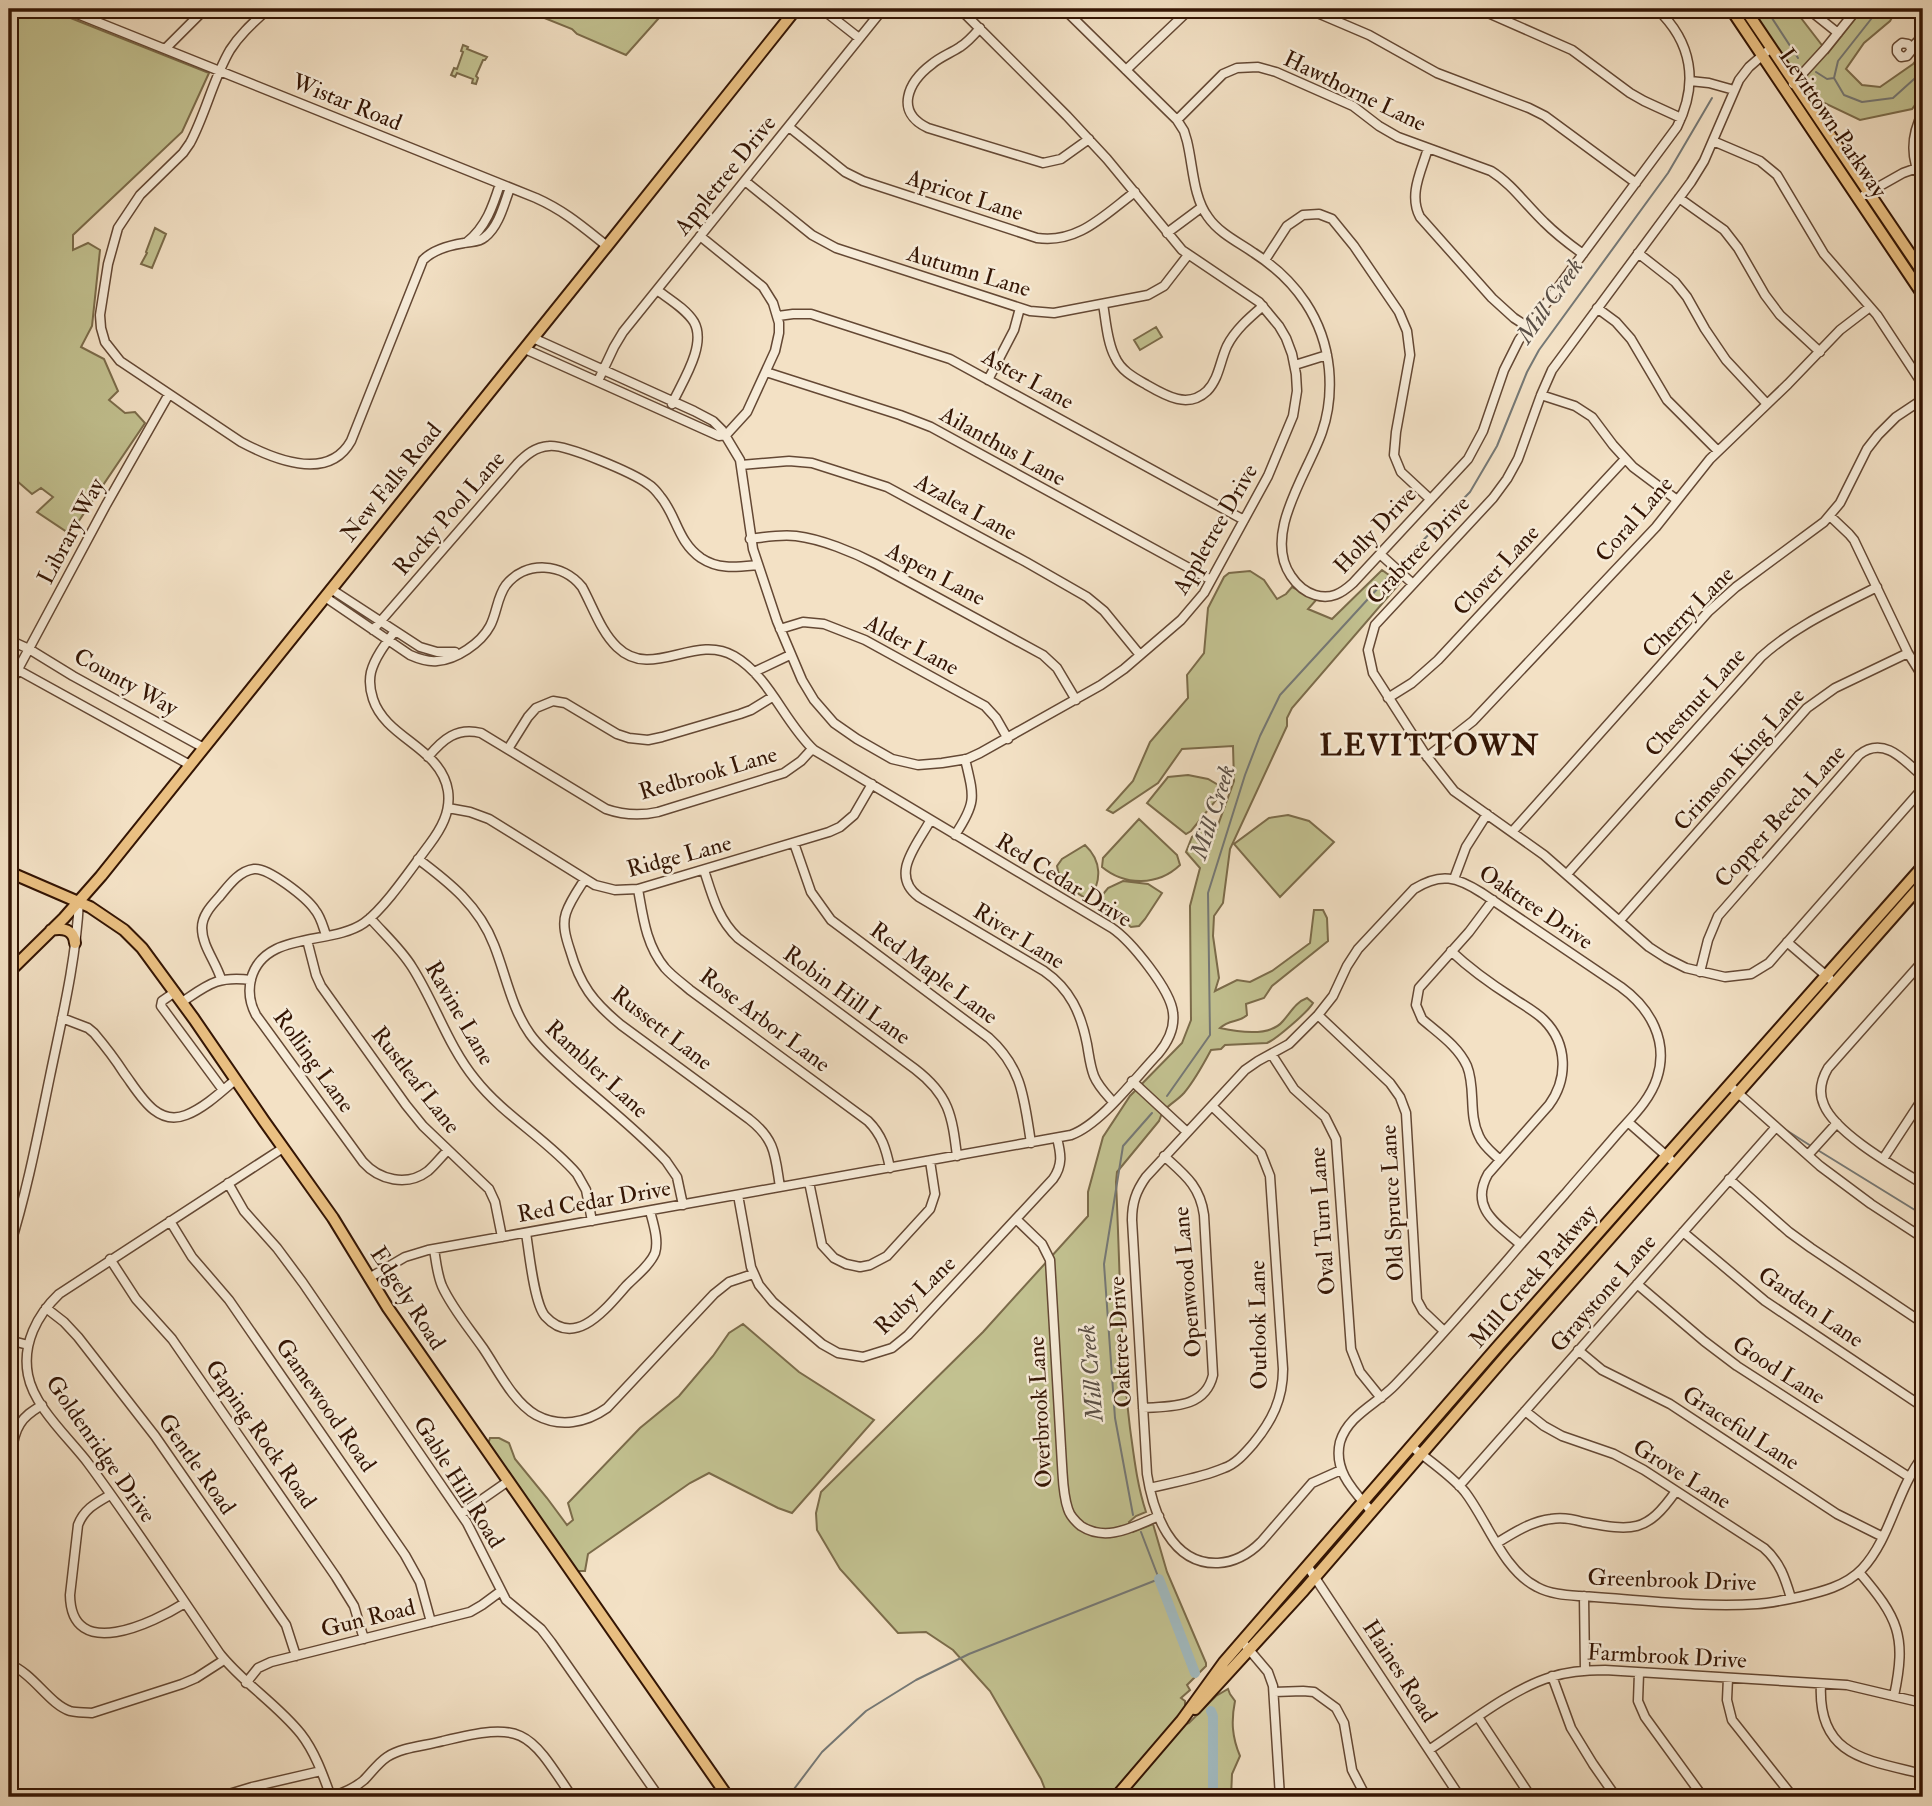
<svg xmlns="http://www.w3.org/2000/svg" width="1932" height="1806" viewBox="0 0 1932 1806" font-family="'IM FELL Double Pica',serif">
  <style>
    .green { fill: #c2c190; stroke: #7b6b4a; stroke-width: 2 }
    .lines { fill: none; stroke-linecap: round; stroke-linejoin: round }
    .stream { stroke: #757875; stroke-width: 2 }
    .river { stroke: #a1bac0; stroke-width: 10 }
    .minor-casing { stroke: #644834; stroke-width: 11 }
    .major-casing { stroke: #341504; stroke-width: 14 }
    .minor { stroke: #f7ecd9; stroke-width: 8 }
    .major { stroke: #eac082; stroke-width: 10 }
    .labels { text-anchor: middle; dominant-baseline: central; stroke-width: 5; stroke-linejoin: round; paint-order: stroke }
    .street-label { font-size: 23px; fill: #341504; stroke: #f7ecd9 }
    .water-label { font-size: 24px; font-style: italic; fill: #5a4f46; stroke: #f7ecd9 }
    .district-label { font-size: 30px; font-weight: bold; letter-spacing: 2px; fill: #341504; stroke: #f7ecd9 }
  </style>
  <rect width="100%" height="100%" fill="#f3e1c5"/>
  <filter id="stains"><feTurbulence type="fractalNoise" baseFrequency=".00286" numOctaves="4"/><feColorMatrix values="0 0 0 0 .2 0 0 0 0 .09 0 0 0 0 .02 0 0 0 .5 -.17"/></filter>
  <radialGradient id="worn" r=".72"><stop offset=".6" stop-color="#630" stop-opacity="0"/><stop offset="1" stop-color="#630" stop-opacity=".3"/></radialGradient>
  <path class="green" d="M9,9H48L209,73L182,132L73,235V250L88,243L100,250L92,326L81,347L104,359L118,391L109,400L125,413L135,412L145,423L70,534L37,512L53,497L41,488L32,494L9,474Z
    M522,9H667L626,55L577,34L572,29Z
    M1749,9H1794L1828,53L1863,9H1897L1890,21L1864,43L1846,69L1862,85L1880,87L1913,64L1923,51V94L1912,109L1860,120L1818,100L1801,82Z
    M463,45L468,47L467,49L487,57L485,60H483L476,76L478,78L476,84L472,83L473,79L457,73L455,77L451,75L454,68L457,69L463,52L461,51Z
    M155,228L166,234L152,268L141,264L147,253L146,252Z
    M1156,327L1162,337L1140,350L1134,340Z
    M1382,570L1400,583L1292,708L1287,718V726L1230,849L1223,903L1214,916L1213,936L1219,978L1215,991L1237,980L1250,982L1272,971L1310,943L1314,910H1323L1327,918L1328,941L1272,986L1264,998L1246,1004L1247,1015C1239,1023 1230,1019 1220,1028C1238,1032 1270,1037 1283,1021C1291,1012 1296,1002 1307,998L1313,1003C1308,1012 1275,1040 1267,1043L1225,1045L1221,1049L1211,1050C1203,1065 1195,1080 1184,1093C1174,1104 1163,1106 1159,1121L1117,1172L1116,1182C1120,1264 1120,1347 1130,1428C1134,1457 1137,1485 1146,1512L1136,1516L1129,1522L1133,1532L1153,1524L1167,1572L1206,1663V1666L1187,1685L1190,1690L1181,1698L1185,1701V1708L1179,1727L1189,1723L1216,1696L1228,1689L1230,1694L1235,1701C1231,1721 1232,1737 1240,1756L1232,1774L1231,1797H1048L1041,1779L990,1691L953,1650L926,1632L898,1633L840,1569L817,1530L816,1513L821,1492L983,1332L1088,1216V1192L1103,1137L1130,1096L1182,1043L1191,1020L1190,906L1200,868L1186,852L1192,837L1202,830L1215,833L1234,781L1233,746L1182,749L1158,783L1113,813L1107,810L1133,781L1150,742L1188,698L1187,675L1204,653L1208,608L1224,577L1229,573L1250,571L1264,580L1277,599L1286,594L1292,587L1317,599L1308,609L1332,619Z
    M1188,775L1208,779L1225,789L1191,831L1186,834L1147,803L1168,777Z
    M1288,815L1309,821L1334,842L1280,897L1234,844L1269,818Z
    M1139,819L1177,855L1180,865C1158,886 1125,886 1102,867L1103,858Z
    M1085,845C1102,861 1102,881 1089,900C1072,890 1060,886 1057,866L1062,859Z
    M1123,881L1148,884L1162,893L1145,919L1139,926L1131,927L1116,915L1095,904L1108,888Z
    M743,1324L799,1372L874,1420L792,1513L778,1508L709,1473L690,1483L588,1554L585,1571H576L488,1444L490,1438H499L509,1443L515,1459L547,1498L567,1525L573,1520L568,1503L640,1428L679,1396L713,1356L729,1333Z"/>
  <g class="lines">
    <path class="stream" d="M1766,9L1798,58
      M1879,9L1838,61L1834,78L1844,95L1862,102L1893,98L1923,71
      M1816,72L1827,79L1834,78
      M1403,561L1470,492L1497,446L1527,372L1539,350L1668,173L1712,98
      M1167,1096L1210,1035L1208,893L1245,775L1260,736L1280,695L1390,575
      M1783,1128L1811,1146
      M1816,1149L1923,1215
      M1133,1515L1115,1418L1104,1264L1123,1146L1152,1113
      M788,1797L822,1752L866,1711L916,1680L969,1654L1159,1579L1141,1532"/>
    <path class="river" d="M1159,1579L1195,1673
      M1211,1797L1213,1791V1716L1211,1711"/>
    <g class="minor-casing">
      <path id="minor" d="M65,9L536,198C565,211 583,227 607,246
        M268,9C254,22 240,34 230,50C213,79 206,113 190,143L183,153L140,195L118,228L108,264L100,315L101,328L105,342L120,361L241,442C273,459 328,482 351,441L423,260C433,250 451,245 464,243C472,241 478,243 485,237C499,226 504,204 510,188
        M822,9L859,38
        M1064,9L1177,120L1184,131L1187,141C1193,165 1193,197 1208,217C1219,233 1238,242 1254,253C1296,280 1324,319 1329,369C1331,391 1329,412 1322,432C1308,473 1262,534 1291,576C1297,585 1305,592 1315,595C1331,600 1342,593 1353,583L1468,459L1483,431L1504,370L1519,340L1677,127C1699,83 1692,42 1657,9
        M1308,9L1369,35L1437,73L1529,108L1545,116L1636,183
        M1479,9L1572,50L1630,93L1644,101L1681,118
        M1808,9L1838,33
        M980,28C974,35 968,42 960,47C951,53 940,57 932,64C908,82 894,112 928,128L1043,163L1061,159L1089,139
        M1771,48L1749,67L1739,80L1704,161L1691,182L1552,370L1541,395L1518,459L1507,479L1493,498L1375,625L1368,650L1373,673L1425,754L1454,791L1544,855L1649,947L1666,958L1686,968L1725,977L1751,974L1769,963L1923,788
        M1911,48L1908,44L1902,43L1897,47V52L1901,57L1907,56L1911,51V48L1923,36
        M165,49L199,15L201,9
        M1126,70L1190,9
        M1690,81L1709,83L1734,90
        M1793,84L1825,49L1857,9
        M1923,112C1911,135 1910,159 1923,182
        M1177,120L1223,74L1237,68L1258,67L1276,72L1353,106L1379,126L1398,137L1491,171C1512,184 1526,205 1544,222C1556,234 1569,244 1583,254
        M789,127L845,172L863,181L1037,238C1078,244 1104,215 1135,192
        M1713,141L1760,161L1777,175L1824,254L1877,315L1923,385
        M1428,148C1422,170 1408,194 1420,217L1492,298L1514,318L1528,327
        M745,181L812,235L836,248L1030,311L1054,313L1148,295L1164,286L1188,255
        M1864,195L1903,173L1917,168
        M1679,198L1724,230L1738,248L1765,295L1780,315L1820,352
        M1167,233L1202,207
        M700,236L763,287L773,303L779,323V333L775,351L747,412L726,435
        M467,242C486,227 493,206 500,184
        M1638,253L1675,282L1687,297L1705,329L1726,360L1767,404
        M1265,260L1287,226L1303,215L1319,214L1332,219L1354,246L1399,312L1407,331L1410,355L1396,432L1394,455L1401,472L1430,499
        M657,290C669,299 686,309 694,322C707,345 682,382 672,404
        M1103,304C1106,321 1107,342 1115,357C1121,371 1135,378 1147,385C1166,396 1188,409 1207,391C1219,379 1220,361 1227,346C1235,330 1249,318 1263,306
        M1597,308L1616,322L1631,339L1667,400L1718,451
        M778,316L793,314H811L950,359L1244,520
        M533,338L694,411L713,421L722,430L740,460L753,549L777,621L802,680L814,700L834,723L857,739L892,759L918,765L942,763L967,759L980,753L1101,685L1124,669L1181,620L1204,593L1268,476L1293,416L1297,391L1296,374L1292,354L1286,338L1279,326L1259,302L1182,250L1107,159L1067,116L960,9
        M525,349L719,436L726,435
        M1295,365L1327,355
        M766,372L900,415L931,427L1211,580
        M988,380L1014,330L1020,308
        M598,381L614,347L623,332L883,9
        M1541,395L1575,406L1592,417L1613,445L1633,467L1677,500
        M741,465L789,461L812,463L887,487L1026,562L1087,597L1104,611L1140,655
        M1830,516L1849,534L1854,540L1908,653L1923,677
        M750,539C765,537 781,534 796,536C821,539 853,552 876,564L1043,655L1057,668L1076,700
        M1380,554L1413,584
        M331,589L420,647L437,652H455
        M325,597L410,655C419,659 427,662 437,661C456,660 481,643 490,626C497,613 497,597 506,585C526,560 563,563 582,587C593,607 601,632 617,647C652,681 694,633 734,656C770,677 784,722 814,750L1112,928C1131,941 1171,990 1173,1013C1175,1029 1168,1042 1158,1054C1135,1078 1101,1124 1071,1135L428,1250L405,1257L369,1278
        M780,629L803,622L824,624L865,640L985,706L996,718L1008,739
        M373,630L517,464C526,455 535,447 549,446C566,444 633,473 648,484C653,487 657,492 660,496C677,516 677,541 701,558C719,570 737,567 758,565
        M395,631C386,643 375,657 371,672C369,681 370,690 373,699C386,739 441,747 448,791C451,812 441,829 429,845C413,866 385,908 364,923C331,946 264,930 251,979C248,992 250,1004 256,1015L363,1162C379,1180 407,1187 428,1171C435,1165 441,1157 447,1151
        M9,640L29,649L73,676L204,748
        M9,666L18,670L190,765
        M754,672L790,655
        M9,686L106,505L169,394
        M1388,698L1412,683L1438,660L1625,459
        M508,749L528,717L536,708L553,701L565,703L617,734L629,738L648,740L662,737L740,714L751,710L772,697
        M428,757C443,739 457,727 481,733L606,809C623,815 640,816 658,812L784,773L801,761L812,749
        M1427,757L1473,721L1656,527L1710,459L1788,384L1840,330L1870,307
        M448,808L470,812L489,819L595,885L615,890L638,889L829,832L840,827L854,815L872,784
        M930,821C917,845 889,875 919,897L1044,971C1070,989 1081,1013 1087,1044C1089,1055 1090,1066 1094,1076C1098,1086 1106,1094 1113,1102
        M1512,832L1708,612L1736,587L1824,522L1840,503L1867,449L1878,435L1896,417L1923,399
        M955,835C977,802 974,797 965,759
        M794,843L811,892L831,920L989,1038C1023,1069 1024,1099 1031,1143
        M418,859C450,883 479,906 494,945C506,975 511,1007 530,1034C542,1051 560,1065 575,1079C606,1106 638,1131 666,1161L677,1177L683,1205
        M704,870C712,895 718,919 738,938L915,1069C949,1095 952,1115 957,1156
        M1567,874L1761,657C1795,626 1836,608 1877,587
        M585,879C578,890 570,901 566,913C562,925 566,938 570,950C580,985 593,1002 621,1025L749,1119C776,1140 775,1156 780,1187
        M1454,879L1466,847L1487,814
        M638,889C643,917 646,945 665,968C672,976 682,983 690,990L868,1121C882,1135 886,1149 890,1168
        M1493,900L1469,932L1419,988L1416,1005L1422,1019C1438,1033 1458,1046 1467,1066C1476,1088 1468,1114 1479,1136C1483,1146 1493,1153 1500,1160
        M370,918C384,934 401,949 412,967C435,1003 448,1046 475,1079C504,1116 547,1139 577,1174L586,1190L592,1221
        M1620,920L1807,708L1835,688L1908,653
        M307,940L316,975L321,986L406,1105L423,1126L489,1189L495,1202L502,1237
        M1787,942L1830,979
        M1451,951C1470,969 1491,984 1513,998C1523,1005 1535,1011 1544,1020C1568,1044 1568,1079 1549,1105L1488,1174C1469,1208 1497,1224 1520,1244
        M1923,961L1828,1068C1821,1080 1818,1092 1824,1105C1836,1134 1897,1168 1923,1184
        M1700,972L1708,940L1718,916L1859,755C1884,735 1905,761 1923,777
        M221,979C216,962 202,946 202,928C202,915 212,905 220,896C229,885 239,871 254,869C268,867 307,898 315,910C321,917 323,927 326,935
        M175,992L162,1001L161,1006L223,1090
        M182,1002C209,984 217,976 251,980
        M1318,1015L1390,1083L1400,1097L1406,1113L1417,1300L1423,1311L1444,1331
        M62,1018L88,1028L94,1033C105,1046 115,1059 124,1073C139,1093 156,1127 186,1115C204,1108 221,1092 235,1080
        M1272,1055L1294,1089L1325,1117L1336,1139L1351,1349L1360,1372L1381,1398
        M1132,1081L1187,1132
        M1729,1085L1820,1166L1871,1204L1923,1238
        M1628,1122L1670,1159
        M283,1148L59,1294C37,1315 22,1344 28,1375C34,1407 69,1438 88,1463C134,1525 176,1590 220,1654C244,1684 277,1704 301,1734C315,1752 323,1775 331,1797
        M1808,1155L1837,1123
        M1883,1159L1923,1098
        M1729,1179L1789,1232L1811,1248L1923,1323
        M809,1182L822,1245L834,1258L846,1264L860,1267L870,1265L887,1256L930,1209L935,1194L930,1161
        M228,1183L244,1211L277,1248L303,1283L467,1523L506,1600L541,1629L551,1642L659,1797
        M738,1195L751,1267L759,1285L773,1302L822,1344L838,1353L863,1357L892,1348L908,1335L1053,1179C1063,1165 1061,1154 1057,1138
        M1016,1219L1042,1244L1050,1260L1062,1465C1063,1479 1063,1495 1068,1509C1070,1516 1075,1521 1081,1526C1107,1543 1134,1526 1159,1516
        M170,1221L192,1257L229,1300L405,1555L420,1582L431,1622
        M1683,1232L1765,1301L1923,1407
        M526,1233C529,1251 534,1303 545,1316C576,1350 607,1307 627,1285C636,1276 650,1265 655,1253C659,1240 653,1223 650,1211
        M9,1249C27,1192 38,1134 50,1076C62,1018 76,961 79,901
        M434,1249C436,1261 437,1274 442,1286C452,1308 469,1328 483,1348C498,1370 513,1402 536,1415C560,1428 586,1423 607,1408L714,1294L729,1282L753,1274
        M110,1259L136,1299L172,1339L336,1577L354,1606L364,1639
        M1637,1284L1704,1341L1737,1366L1909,1477
        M46,1308L64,1322L78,1337L155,1436L286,1625L296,1656
        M9,1340L28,1345
        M1578,1350L1602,1370L1670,1404L1837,1514L1883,1537
        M1143,1408C1170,1406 1205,1409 1213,1375L1204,1215C1200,1186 1185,1175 1164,1156
        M1525,1411L1544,1426L1562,1436L1614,1454L1644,1470L1764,1548C1780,1562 1785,1578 1791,1598
        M1411,1446C1428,1460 1452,1476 1465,1492C1488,1522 1503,1570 1537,1587C1550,1594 1565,1595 1579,1596C1636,1599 1700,1608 1757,1604C1771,1603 1785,1600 1799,1597C1821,1592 1846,1586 1862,1569C1891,1538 1896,1491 1923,1456
        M1341,1470L1312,1483L1261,1542C1249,1554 1236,1562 1218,1563C1171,1565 1153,1512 1147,1474L1132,1220C1132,1203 1136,1191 1146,1177L1245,1070L1258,1061L1289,1044L1318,1015L1333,996L1347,966L1358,949L1414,889C1441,872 1457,877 1482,893L1621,987C1650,1008 1669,1041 1657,1078C1650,1100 1632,1117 1617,1134C1600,1154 1582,1174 1565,1194C1508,1258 1454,1324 1395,1385C1377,1404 1348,1415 1340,1442C1333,1471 1354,1491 1371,1511
        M1459,1486L1776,1127
        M1150,1488C1174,1482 1201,1478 1224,1468C1236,1464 1245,1453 1253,1444C1272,1421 1283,1399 1283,1369L1270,1176L1261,1153L1212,1106
        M110,1495C96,1503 84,1509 78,1525L70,1595C71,1663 153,1623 185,1603
        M9,1498C10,1477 9,1441 20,1424C25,1415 34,1410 42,1405
        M461,1514L507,1482
        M1497,1543C1513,1533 1532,1521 1551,1519C1562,1517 1573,1519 1583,1522C1632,1531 1646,1534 1676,1491
        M1308,1567L1460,1797
        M1859,1572C1898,1618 1907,1635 1894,1696
        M1584,1596L1585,1670
        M1246,1646L1268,1672L1273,1686L1280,1797
        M9,1664C34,1674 49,1704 70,1711C77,1713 85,1712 92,1713L182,1684L196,1678L224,1660
        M1639,1673L1638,1701L1645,1717L1703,1797
        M1552,1676L1571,1728L1593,1764L1616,1797
        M1728,1678L1727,1700L1732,1720L1793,1797
        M246,1683L258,1668L271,1662L470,1612L482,1605L501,1591
        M1821,1684C1817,1756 1866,1760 1923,1774
        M1274,1692L1303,1691L1314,1692L1336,1708L1344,1723L1352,1770L1366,1797
        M1478,1717L1531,1797
        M1429,1750C1464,1727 1511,1689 1551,1677C1569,1671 1587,1670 1605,1670L1847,1685L1923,1703
        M219,1797L252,1787L321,1771
        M331,1797C343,1793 355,1788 364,1780C372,1772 378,1763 387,1757C402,1747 425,1746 443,1741C524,1721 528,1730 572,1797"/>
    </g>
    <g class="major-casing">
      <path id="major" d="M1731,9L1923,295
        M1745,9L1923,273
        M9,872L90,907L124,930L142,948L194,1019L264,1121L333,1218L388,1308L728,1797
        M51,930C63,927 74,930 75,943
        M9,972L64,918L101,876L607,246L796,9
        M1195,1709L1304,1590L1506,1356L1923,883
        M1116,1797L1182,1720L1224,1662L1499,1345L1923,866"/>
    </g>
    <use href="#minor" class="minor"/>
    <use href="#major" class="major"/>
  </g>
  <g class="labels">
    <g class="street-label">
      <text transform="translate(1355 91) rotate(26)">Hawthorne Lane</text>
      <text transform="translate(347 102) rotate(22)">Wistar Road</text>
      <text transform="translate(1833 123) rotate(56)">Levittown Parkway</text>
      <text transform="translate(725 175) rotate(-51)">Appletree Drive</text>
      <text transform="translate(965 195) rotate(18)">Apricot Lane</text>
      <text transform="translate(969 271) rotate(17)">Autumn Lane</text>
      <text transform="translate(1028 379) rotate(29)">Aster Lane</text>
      <text transform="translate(1003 446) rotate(29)">Ailanthus Lane</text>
      <text transform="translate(391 482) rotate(-51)">New Falls Road</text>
      <text transform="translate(966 507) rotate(29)">Azalea Lane</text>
      <text transform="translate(449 513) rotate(-49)">Rocky Pool Lane</text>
      <text transform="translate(1634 519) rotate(-49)">Coral Lane</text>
      <text transform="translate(1215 529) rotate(-60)">Appletree Drive</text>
      <text transform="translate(1375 530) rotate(-47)">Holly Drive</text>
      <text transform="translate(71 531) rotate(-62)">Library Way</text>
      <text transform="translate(1418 550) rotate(-47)">Crabtree Drive</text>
      <text transform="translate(1496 570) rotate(-47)">Clover Lane</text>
      <text transform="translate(936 574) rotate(28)">Aspen Lane</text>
      <text transform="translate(1688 612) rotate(-45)">Cherry Lane</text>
      <text transform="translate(912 645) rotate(28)">Alder Lane</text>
      <text transform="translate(126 682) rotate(29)">County Way</text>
      <text transform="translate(1695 702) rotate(-48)">Chestnut Lane</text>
      <text transform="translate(1739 759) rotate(-48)">Crimson King Lane</text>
      <text transform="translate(708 773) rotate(-16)">Redbrook Lane</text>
      <text transform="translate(1780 816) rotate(-48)">Copper Beech Lane</text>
      <text transform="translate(679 856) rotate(-15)">Ridge Lane</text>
      <text transform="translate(1064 880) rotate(32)">Red Cedar Drive</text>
      <text transform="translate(1536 907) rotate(34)">Oaktree Drive</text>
      <text transform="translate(1019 936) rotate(32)">River Lane</text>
      <text transform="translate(934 973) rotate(37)">Red Maple Lane</text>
      <text transform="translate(847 995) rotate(36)">Robin Hill Lane</text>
      <text transform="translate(460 1013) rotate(60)">Ravine Lane</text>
      <text transform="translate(765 1020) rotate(37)">Rose Arbor Lane</text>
      <text transform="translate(662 1028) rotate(38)">Russett Lane</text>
      <text transform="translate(314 1061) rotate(54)">Rolling Lane</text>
      <text transform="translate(597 1069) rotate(43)">Rambler Lane</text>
      <text transform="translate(416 1080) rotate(52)">Rustleaf Lane</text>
      <text transform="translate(594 1201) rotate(-10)">Red Cedar Drive</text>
      <text transform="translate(1392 1203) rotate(-93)">Old Spruce Lane</text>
      <text transform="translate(1322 1221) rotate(-94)">Oval Turn Lane</text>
      <text transform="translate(1533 1276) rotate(-49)">Mill Creek Parkway</text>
      <text transform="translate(1187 1282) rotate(-95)">Openwood Lane</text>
      <text transform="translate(1603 1293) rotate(-49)">Graystone Lane</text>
      <text transform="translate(915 1295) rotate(-44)">Ruby Lane</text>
      <text transform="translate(408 1298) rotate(57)">Edgely Road</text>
      <text transform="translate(1811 1307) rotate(35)">Garden Lane</text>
      <text transform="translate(1258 1325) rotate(-91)">Outlook Lane</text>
      <text transform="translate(1120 1342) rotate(-93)">Oaktree Drive</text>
      <text transform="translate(1779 1370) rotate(33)">Good Lane</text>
      <text transform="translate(326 1405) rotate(55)">Gamewood Road</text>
      <text transform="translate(1040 1412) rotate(-93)">Overbrook Lane</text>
      <text transform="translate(1741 1428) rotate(33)">Graceful Lane</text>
      <text transform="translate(261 1434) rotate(55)">Gaping Rock Road</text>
      <text transform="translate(101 1449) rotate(55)">Goldenridge Drive</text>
      <text transform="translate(197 1464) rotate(55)">Gentle Road</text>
      <text transform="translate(1682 1474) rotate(32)">Grove Lane</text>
      <text transform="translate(459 1482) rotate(58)">Gable Hill Road</text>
      <text transform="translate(1672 1580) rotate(2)">Greenbrook Drive</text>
      <text transform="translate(368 1618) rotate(-14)">Gun Road</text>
      <text transform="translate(1667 1656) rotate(3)">Farmbrook Drive</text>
      <text transform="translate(1400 1671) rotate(57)">Haines Road</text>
    </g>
    <g class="water-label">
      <text transform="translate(1550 301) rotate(-55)">Mill Creek</text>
      <text transform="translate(1213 812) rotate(-72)">Mill Creek</text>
      <text transform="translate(1091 1373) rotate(-95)">Mill Creek</text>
    </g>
    <g class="district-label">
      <text x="1430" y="745">LEVITTOWN</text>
    </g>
  </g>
  <rect width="1932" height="1806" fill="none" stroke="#f3e1c5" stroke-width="35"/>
  <rect x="10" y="10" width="1911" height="1785" fill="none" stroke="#341504" stroke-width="3.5"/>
  <rect x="18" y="18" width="1897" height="1771" fill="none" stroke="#341504" stroke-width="2"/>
  <rect width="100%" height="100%" filter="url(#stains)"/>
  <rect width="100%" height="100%" fill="url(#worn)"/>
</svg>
